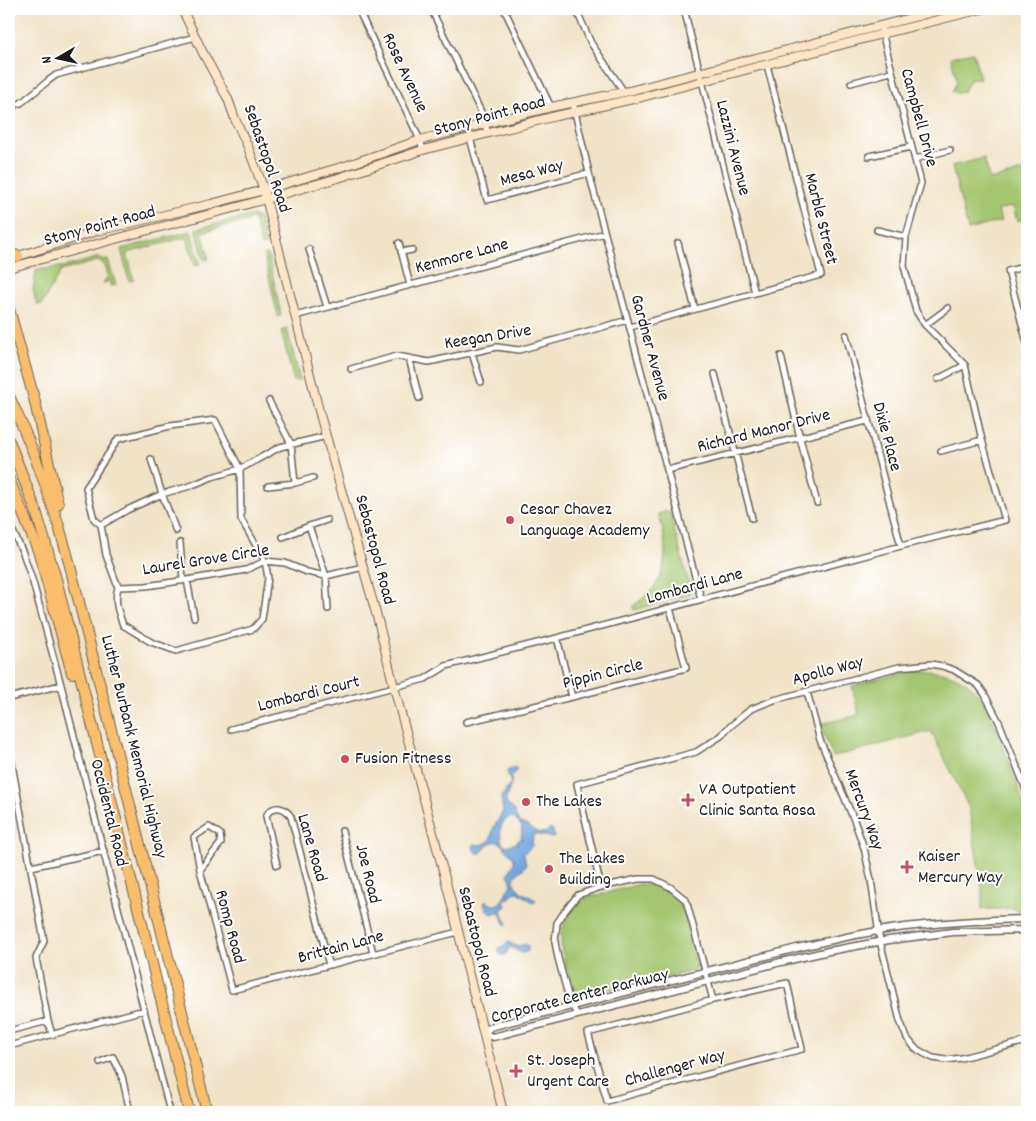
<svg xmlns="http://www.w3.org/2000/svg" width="1036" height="1121" viewBox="0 0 1036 1121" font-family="Dekko,sans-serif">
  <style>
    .green { fill: #a4c66f; stroke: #607146 }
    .water { fill: #70a6de; stroke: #46617d; fill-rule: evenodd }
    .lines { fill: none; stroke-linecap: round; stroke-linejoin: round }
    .minor-casing { stroke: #676258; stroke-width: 8 }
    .tertiary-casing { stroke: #676258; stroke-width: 9 }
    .secondary-casing { stroke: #676258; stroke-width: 10 }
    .motorway-casing { stroke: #676258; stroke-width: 12 }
    .minor { stroke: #fff; stroke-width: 5 }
    .tertiary { stroke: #fff; stroke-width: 6 }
    .secondary { stroke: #fde5c5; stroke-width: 8 }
    .motorway { stroke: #fabe6d; stroke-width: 10 }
    .poi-dot { fill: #d1495b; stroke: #fff; stroke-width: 2 }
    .labels { text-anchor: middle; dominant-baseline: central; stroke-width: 4; stroke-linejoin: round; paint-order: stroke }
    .street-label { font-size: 18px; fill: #1c1c1c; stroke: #fff }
    .poi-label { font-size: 18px; fill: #1c1c1c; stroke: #fff; text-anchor: start }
  </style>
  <rect width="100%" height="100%" fill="#fff"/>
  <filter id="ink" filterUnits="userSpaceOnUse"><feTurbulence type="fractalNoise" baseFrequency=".02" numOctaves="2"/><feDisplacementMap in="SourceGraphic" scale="10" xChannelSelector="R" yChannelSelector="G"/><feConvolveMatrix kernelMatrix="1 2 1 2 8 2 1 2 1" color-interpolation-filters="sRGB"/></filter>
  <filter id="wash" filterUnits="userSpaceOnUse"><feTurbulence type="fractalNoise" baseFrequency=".0096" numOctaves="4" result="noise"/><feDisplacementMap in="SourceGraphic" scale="20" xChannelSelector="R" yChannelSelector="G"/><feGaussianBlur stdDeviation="1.12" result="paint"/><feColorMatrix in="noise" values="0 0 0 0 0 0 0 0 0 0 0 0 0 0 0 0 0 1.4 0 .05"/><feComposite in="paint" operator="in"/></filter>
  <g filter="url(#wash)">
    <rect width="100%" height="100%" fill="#f1e3c7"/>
    <path class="green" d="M973,52L980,78L970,80L963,92L957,93L952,91L957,82L951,57Z
      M984,158L990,180L1027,170V218L1017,221L1013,206L998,210L1001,221L968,230L952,166Z
      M253,215L259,218L266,245L261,246L254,219L202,232L209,259L204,260L196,229Z
      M191,231L200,264L195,266L187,237L127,253L134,280L129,281L121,249Z
      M268,254L281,315L278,317L264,255Z
      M100,257L101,260H108L116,285L110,286V281L103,283L108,276L105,265L98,261L61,271L42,304L37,305L33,290L36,270L68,266Z
      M287,329L300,380L294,381L281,331Z
      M669,511L691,591L688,595L634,610L633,606C638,602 644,598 649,593C670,573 667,539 658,514Z
      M920,670C936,670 953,673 967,683C987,699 994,724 1003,747C1012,771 1022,795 1027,820V913L1012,908L999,909H982V889L969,808L931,731L833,757L824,735L821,724L859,715L852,686L909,671Z
      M640,884C645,885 651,885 656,886C688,896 690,935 697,963L696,968L692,971L630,987C620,987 608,989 599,993C593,995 586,1001 580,1000C576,999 576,997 574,995L562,951L561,935L565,920L574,907L587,898Z"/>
    <path class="water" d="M514,767L517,769L511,778C513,787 505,794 506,803L514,810L517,819L520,823C531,825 532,833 545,833L549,829H551L553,830L554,837L552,838C549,837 536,834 533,834L532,846L524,854L526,865C523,870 520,871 517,874C506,887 528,895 536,900L534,903C529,899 523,896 518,892L513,893L510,898L506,899L504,901L506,906L501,910V912L507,922L506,925L499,912H497L492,914C487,913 486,908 484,903L486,900C495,910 502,903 506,893C507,889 512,886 511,882C511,879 509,877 508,875C509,870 513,867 514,863C516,856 503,849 500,842C491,840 486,847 481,853C476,854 474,851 473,847L474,844L482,845L490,841L493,829L503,811L501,797L511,783L507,772L508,770L513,769ZM511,817L516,820L522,827L521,840L517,841V843L505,846L502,844C500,832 498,822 511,817Z
      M508,942C517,946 516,947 526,944L528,946V951L527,952L522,953L511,947L509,948L505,955H501L499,952V948L501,946L504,947Z"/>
  </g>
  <g filter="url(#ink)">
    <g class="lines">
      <g class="minor-casing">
        <path id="minor" d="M358,9L420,140L423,150
          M431,9L482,114L488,134
          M504,9L551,107
          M576,9L591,43L624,92
          M684,9L755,293
          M851,83L891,72
          M573,103L589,173L701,599
          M9,107L21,103L48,81L56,75L195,37
          M470,138L487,200L589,173
          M869,156L911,147
          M915,159L950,150
          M877,230L906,237
          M399,243L410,285
          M678,243L695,309
          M309,249L327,307
          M401,252L412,250
          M1027,266L1008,271L1027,343
          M295,316L605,233
          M925,325L948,308
          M630,327L821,275L767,65
          M846,335L901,546
          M472,353L481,382
          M781,356L800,438L817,503
          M409,358L419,398
          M351,369L397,356L429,362L497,347L519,350L628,320
          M715,374L752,518
          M938,379L965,365
          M269,401L291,444L295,483
          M327,436L280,447L240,469L212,477L190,486L162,494L127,510L101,525L106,555L118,587L146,586L187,580L246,570L265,561L285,563L307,572L326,576L363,567
          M941,451L982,440
          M151,459L162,494L176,531
          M667,470L867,421
          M268,486L295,483L313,478
          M9,523L23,553L32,579L61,685L170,1112
          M101,525L94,519L86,488L118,439L170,426L215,420L240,469L241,519L265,561L268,578L262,619L253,629L176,651L151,642L123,625C118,611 114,602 118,587
          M309,526L326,576L328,609
          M283,537L309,526L327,520
          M180,543L183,580
          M187,580L194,617
          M557,638L572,697
          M807,692L820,740L854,820L864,848L871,880L880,941L900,1021L907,1038L915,1048L925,1054L933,1058L946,1060L961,1058L1027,1041
          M9,698L61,685
          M466,722L572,697L686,668L670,608
          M231,729L425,679L446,666L557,638L901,546L1005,520L982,440L965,365L925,325L916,311L904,266L906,237L921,183L880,25
          M9,760L11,759L44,941L36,958L48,1021L52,1034
          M209,827L220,834L221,843L200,870L194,837Z
          M342,831L373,953
          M277,865L266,816C273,804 285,806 291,817L329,965
          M31,867L104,851
          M200,870L232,990L458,932
          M601,887L577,784L696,752L721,736L726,730L751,709L774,700L899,667L931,664L942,666L954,670L978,685L984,693L999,722L1025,787L1027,797
          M577,1015L569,999L558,958L555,942L557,923L565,911L578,895L601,887L638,879H654L670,887L686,900L713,1000L787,983L802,1049L607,1101L588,1033L713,1000
          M9,1031L48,1021
          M9,1046L144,1010
          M100,1062L113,1057L122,1076L130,1112"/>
      </g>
      <g class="tertiary-casing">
        <path id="tertiary" d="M1027,919C990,920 952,922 915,926C875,930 836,939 797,948L490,1027L484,1034L493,1037L781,962L829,951L889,940L953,932L1027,930"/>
      </g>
      <g class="secondary-casing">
        <path id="secondary" d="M182,9L203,53L228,99L235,119L248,147L264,190L319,411L379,624L394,687L444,874L503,1112
          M9,259L97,231L211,204L264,190L348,165L420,140L551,107L629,91L945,9
          M9,268L141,232L241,206L338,178L423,150L454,142L556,116L642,97L882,34L982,9"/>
      </g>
      <g class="motorway-casing">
        <path id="motorway" d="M9,253L18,256
          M9,309L34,398L58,504
          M9,396C33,447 52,500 67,554L207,1112
          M9,441L36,511L56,579L189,1112
          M9,479L39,553L72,673"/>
      </g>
      <use href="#minor" class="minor"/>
      <use href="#tertiary" class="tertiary"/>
      <use href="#secondary" class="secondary"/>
      <use href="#motorway" class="motorway"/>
    </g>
  </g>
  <g class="poi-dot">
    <circle cx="510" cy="520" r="5"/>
    <circle cx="345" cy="759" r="5"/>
    <path d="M685.5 792.5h5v5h5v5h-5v5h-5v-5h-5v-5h5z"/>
    <circle cx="526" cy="802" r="5"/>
    <path d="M904.5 859.5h5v5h5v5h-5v5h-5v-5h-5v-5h5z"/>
    <circle cx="549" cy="869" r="5"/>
    <path d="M513.5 1063.5h5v5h5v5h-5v5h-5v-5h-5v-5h5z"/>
  </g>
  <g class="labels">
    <g class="street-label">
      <text transform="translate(404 73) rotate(65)">Rose Avenue</text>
      <text transform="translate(490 117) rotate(-15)">Stony Point Road</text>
      <text transform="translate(918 118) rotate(75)">Campbell Drive</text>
      <text transform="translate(732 148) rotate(76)">Lazzini Avenue</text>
      <text transform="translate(266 159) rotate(71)">Sebastopol Road</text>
      <text transform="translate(532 174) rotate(-15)">Mesa Way</text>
      <text transform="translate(820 219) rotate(76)">Marble Street</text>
      <text transform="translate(100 227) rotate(-15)">Stony Point Road</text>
      <text transform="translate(462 257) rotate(-15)">Kenmore Lane</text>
      <text transform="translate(488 338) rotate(-9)">Keegan Drive</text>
      <text transform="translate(649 348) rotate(75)">Gardner Avenue</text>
      <text transform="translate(764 432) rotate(-14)">Richard Manor Drive</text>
      <text transform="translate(886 437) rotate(75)">Dixie Place</text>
      <text transform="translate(374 550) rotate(75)">Sebastopol Road</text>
      <text transform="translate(206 561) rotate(-9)">Laurel Grove Circle</text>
      <text transform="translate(695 587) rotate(-15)">Lombardi Lane</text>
      <text transform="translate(828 672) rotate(-15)">Apollo Way</text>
      <text transform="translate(603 675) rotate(-14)">Pippin Circle</text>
      <text transform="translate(309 695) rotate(-14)">Lombardi Court</text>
      <text transform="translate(133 747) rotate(76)">Luther Burbank Memorial Highway</text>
      <text transform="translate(863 810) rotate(70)">Mercury Way</text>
      <text transform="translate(108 813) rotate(76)">Occidental Road</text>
      <text transform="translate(311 848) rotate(74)">Lane Road</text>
      <text transform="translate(367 874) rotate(76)">Joe Road</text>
      <text transform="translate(229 927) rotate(75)">Romp Road</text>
      <text transform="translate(476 942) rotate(76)">Sebastopol Road</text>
      <text transform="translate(341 948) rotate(-15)">Brittain Lane</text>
      <text transform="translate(580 997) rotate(-14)">Corporate Center Parkway</text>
      <text transform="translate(675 1069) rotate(-15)">Challenger Way</text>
    </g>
    <g class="poi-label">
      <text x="520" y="510">Cesar Chavez<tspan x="520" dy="21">Language Academy</tspan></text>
      <text x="355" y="759">Fusion Fitness</text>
      <text x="699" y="790">VA Outpatient<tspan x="699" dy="21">Clinic Santa Rosa</tspan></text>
      <text x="536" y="802">The Lakes</text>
      <text x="918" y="857">Kaiser<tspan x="918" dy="21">Mercury Way</tspan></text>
      <text x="559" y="859">The Lakes<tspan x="559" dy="21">Building</tspan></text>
      <text x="527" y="1061">St. Joseph<tspan x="527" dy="21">Urgent Care</tspan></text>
    </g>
  </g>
  <rect width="1036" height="1121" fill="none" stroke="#fff" stroke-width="30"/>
  <g transform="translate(58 58) rotate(261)" stroke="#ffffff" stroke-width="4" paint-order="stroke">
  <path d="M0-4L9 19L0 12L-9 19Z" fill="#1c1c1c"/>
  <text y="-8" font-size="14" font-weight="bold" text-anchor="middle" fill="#1c1c1c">N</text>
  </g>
</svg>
